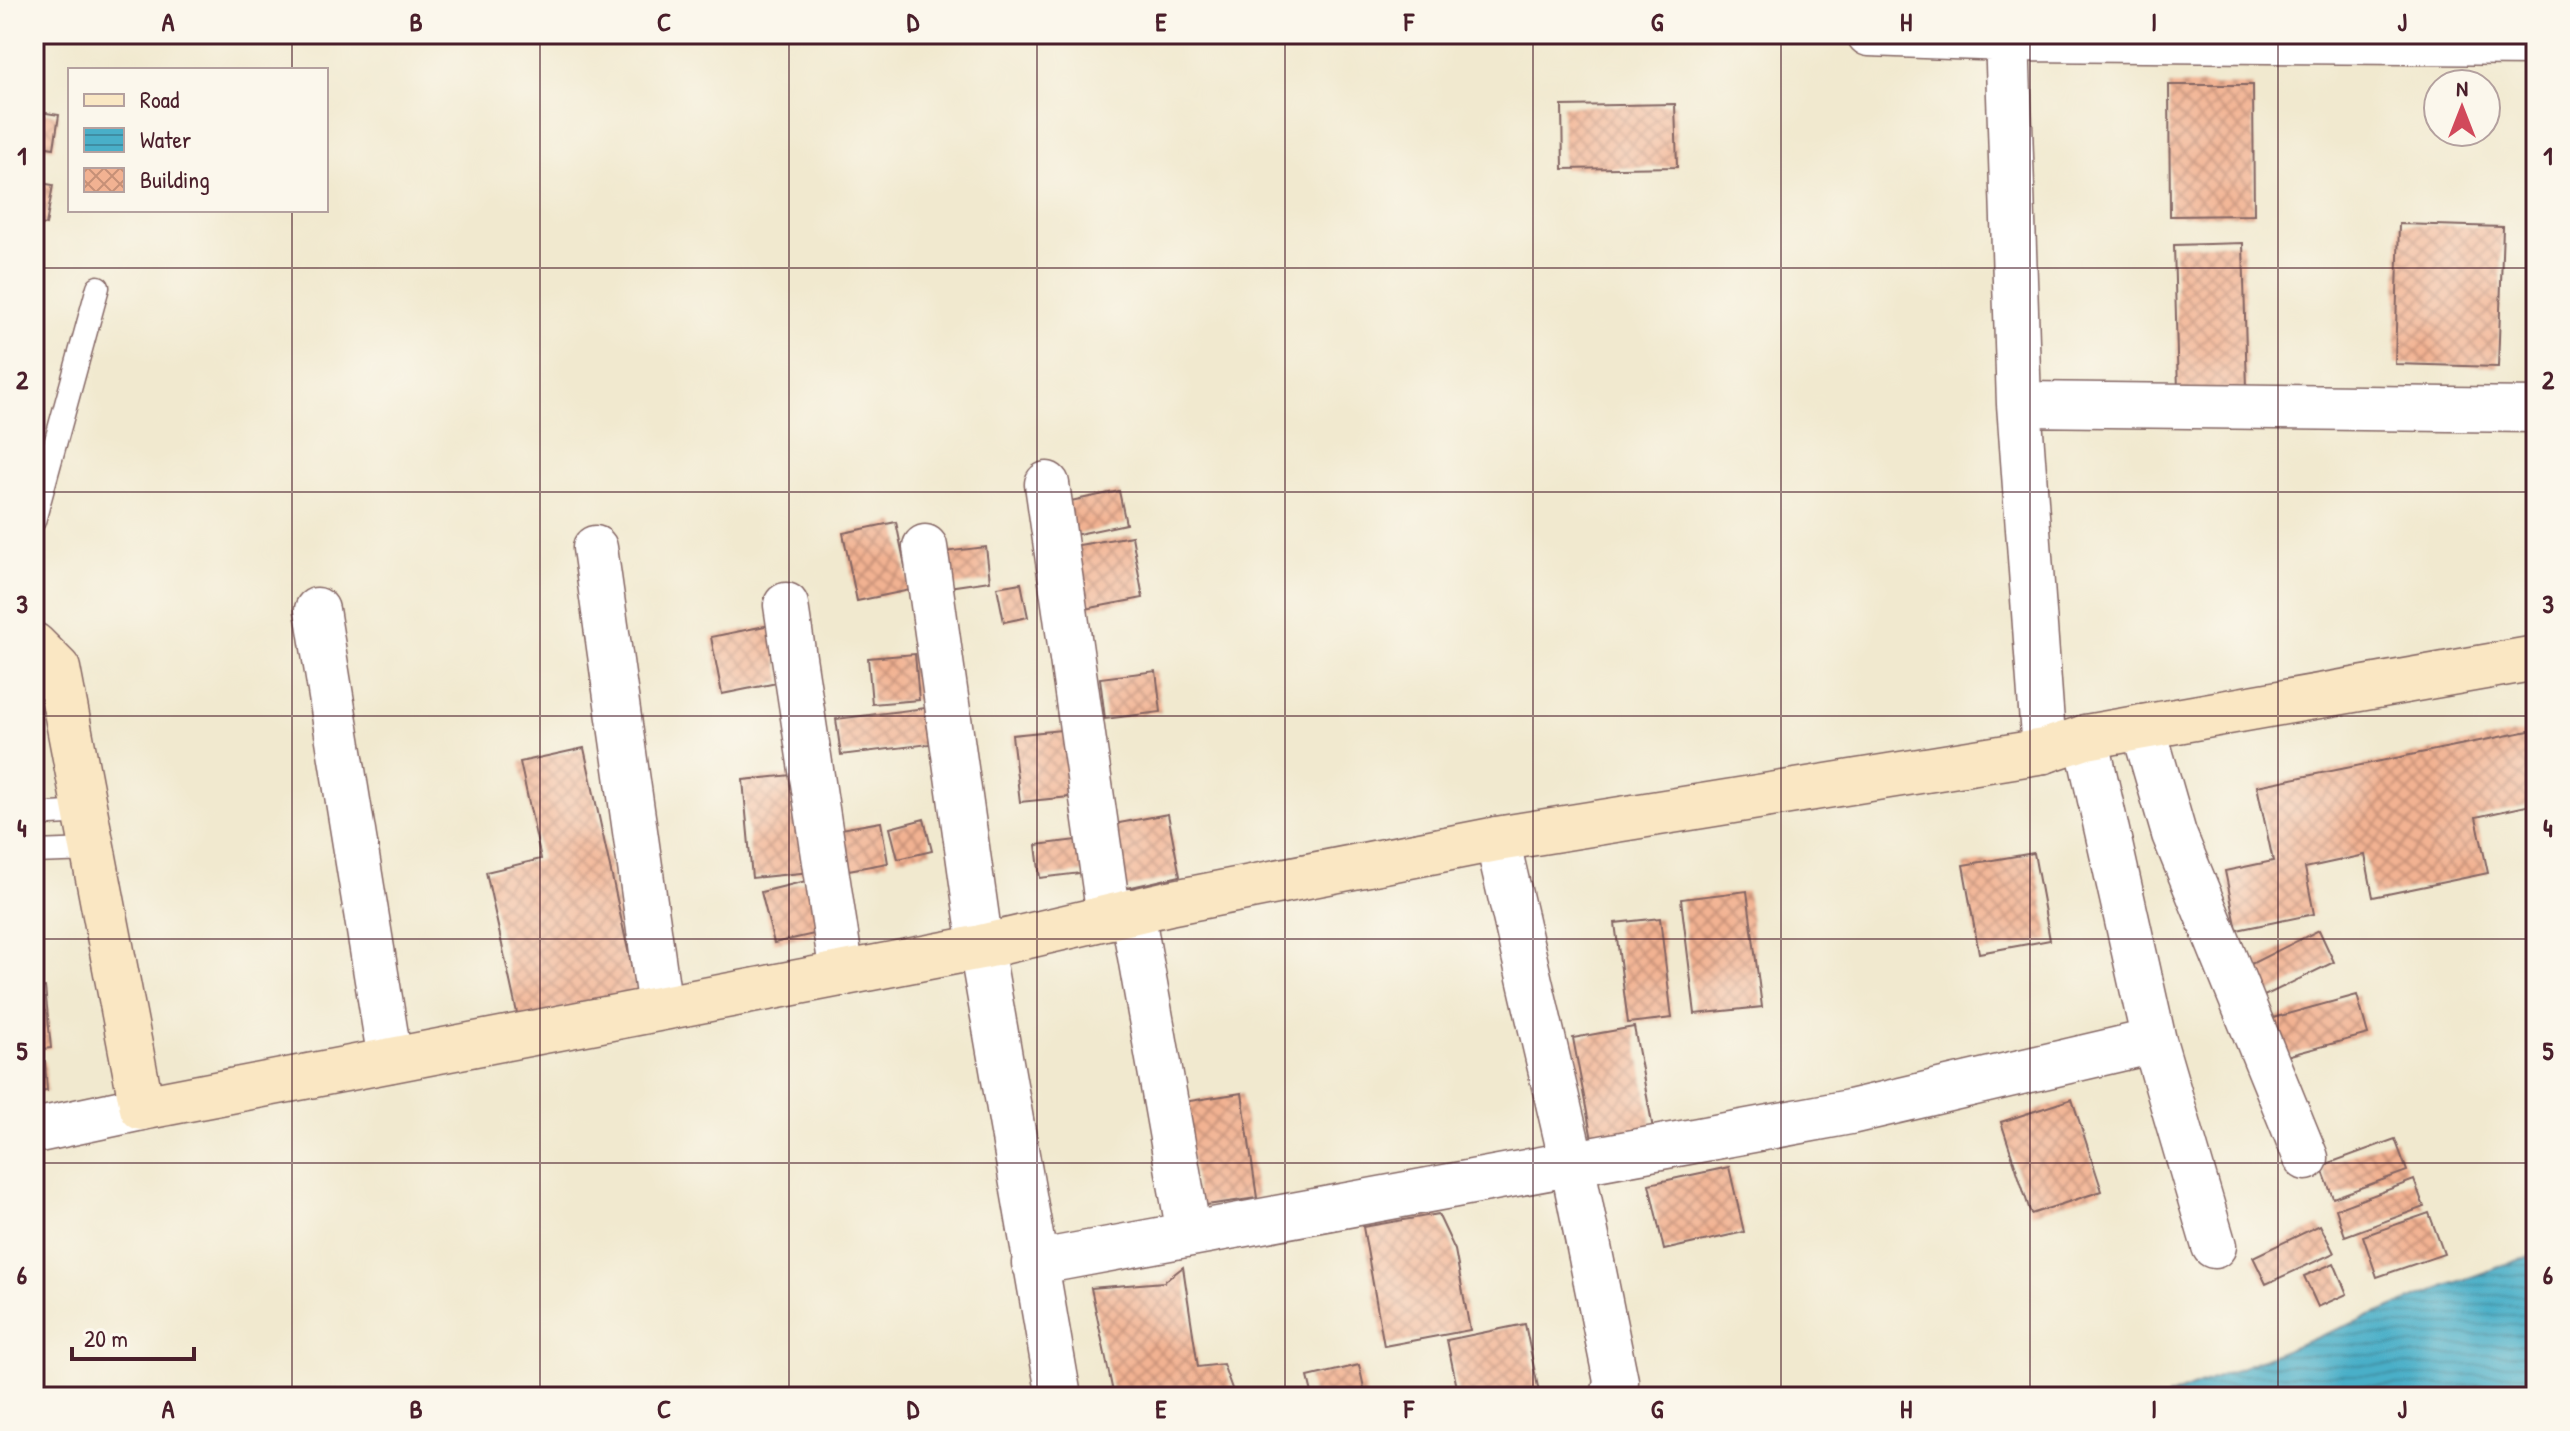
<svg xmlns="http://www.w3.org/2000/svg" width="2570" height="1431" viewBox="0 0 2570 1431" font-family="'Patrick Hand',sans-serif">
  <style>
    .water { fill: url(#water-rules); stroke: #4a677a; stroke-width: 2 }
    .building { fill: url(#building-cross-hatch) }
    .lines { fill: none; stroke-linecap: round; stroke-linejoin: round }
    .lane-casing { stroke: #846664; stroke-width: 25 }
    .street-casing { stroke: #846664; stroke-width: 47 }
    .secondary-casing { stroke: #846664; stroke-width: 47 }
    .lane { stroke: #fff; stroke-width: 22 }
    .street { stroke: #fff; stroke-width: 44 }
    .secondary { stroke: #fae7c3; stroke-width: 44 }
    .grid { fill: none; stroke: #4a1f2b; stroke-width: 2; stroke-opacity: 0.55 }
    .neatline { fill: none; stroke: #4a1f2b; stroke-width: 3 }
    .grid-label { font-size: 26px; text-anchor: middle; font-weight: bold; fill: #4a1f2b }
  </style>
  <defs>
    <pattern id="water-rules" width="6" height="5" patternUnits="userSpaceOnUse" patternTransform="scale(2)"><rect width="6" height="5" fill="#49afc8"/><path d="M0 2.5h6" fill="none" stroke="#3f8ea3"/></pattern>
    <pattern id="building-cross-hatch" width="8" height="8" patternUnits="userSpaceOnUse" patternTransform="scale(2)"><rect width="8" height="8" fill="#f2b292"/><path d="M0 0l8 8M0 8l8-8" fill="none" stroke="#c69077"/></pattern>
  </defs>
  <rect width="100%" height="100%" fill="#fbf7ec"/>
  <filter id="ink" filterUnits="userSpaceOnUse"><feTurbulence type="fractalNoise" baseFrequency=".0125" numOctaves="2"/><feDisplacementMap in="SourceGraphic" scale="16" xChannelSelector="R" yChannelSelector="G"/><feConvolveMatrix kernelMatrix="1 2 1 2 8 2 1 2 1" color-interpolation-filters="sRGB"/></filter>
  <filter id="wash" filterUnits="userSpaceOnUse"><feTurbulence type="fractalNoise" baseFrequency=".006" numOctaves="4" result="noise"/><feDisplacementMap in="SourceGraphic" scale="32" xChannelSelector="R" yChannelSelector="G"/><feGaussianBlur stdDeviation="1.8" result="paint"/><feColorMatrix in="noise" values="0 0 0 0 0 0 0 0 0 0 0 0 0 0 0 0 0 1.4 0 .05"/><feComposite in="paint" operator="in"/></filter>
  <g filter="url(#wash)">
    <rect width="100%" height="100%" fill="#f1e9cf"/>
    <path class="water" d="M2536,1254V1397H2167L2446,1286Z"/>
    <g id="blocks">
      <path class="building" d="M34,34H61V37H34Z
        M2169,85H2253L2254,215L2170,216Z
        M1675,104L1677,167L1563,169L1562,106Z
        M34,111L59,115L54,148L34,145Z
        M34,182L53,185L46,225L34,223Z
        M2399,224L2503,227L2498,367L2395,364Z
        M2243,243L2247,389L2178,391L2174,245Z
        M1119,491L1126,524L1069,536L1061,503Z
        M896,522L910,590L857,601L843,533Z
        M1132,536L1143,598L1085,609L1073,546Z
        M986,547L990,581L948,587L943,552Z
        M1021,583L1028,617L1004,622L997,587Z
        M770,625L782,682L722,694L711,637Z
        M915,654L919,700L872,704L868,658Z
        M1156,671L1161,712L1105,719L1100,678Z
        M925,708L930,744L841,755L836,719Z
        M1071,729L1079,796L1020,802L1012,735Z
        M2534,730L2536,741V804L2476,817L2488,873L2373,897L2365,855L2305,868L2314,914L2237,930L2225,871L2273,861L2257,786Z
        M584,748L638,996L519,1022L486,872L541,859L520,762Z
        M801,774L810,872L752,878L743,780Z
        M1168,814L1180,876L1114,891L1103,826Z
        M924,819L932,851L898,859L890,828Z
        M881,822L888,863L837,872L829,831Z
        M1092,838L1097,871L1040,878L1036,845Z
        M2034,853L2050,940L1979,953L1963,865Z
        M810,880L823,932L774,943L761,892Z
        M1747,891L1762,1007L1695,1014L1681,899Z
        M1660,918L1672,1018L1628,1023L1615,923Z
        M2319,930L2334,962L2258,999L2243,968Z
        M45,987L51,1048L34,1050V988Z
        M2357,995L2368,1034L2279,1058L2269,1019Z
        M1634,1027L1654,1134L1593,1145L1573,1038Z
        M45,1061L47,1091L34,1092V1062Z
        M1242,1093L1257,1198L1199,1206L1183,1102Z
        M2072,1099L2102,1191L2031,1214L2001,1122Z
        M2395,1139L2407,1171L2333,1198L2321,1166Z
        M1729,1167L1744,1232L1664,1250L1649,1184Z
        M2414,1180L2424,1207L2345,1236L2336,1209Z
        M2429,1213L2444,1254L2377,1277L2363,1236Z
        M1438,1214L1455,1250L1470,1330L1384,1346L1363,1227Z
        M2320,1225L2334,1253L2266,1284L2253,1257Z
        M2334,1263L2347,1294L2318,1307L2304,1276Z
        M1183,1267L1198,1367L1223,1364L1235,1397H1114L1091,1288L1164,1282Z
        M1525,1324L1540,1397H1459L1447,1340Z
        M1359,1365L1366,1397H1313L1308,1377Z"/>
    </g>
  </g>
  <g filter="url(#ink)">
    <use href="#blocks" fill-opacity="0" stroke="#846664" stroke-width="2"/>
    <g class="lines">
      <g class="lane-casing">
        <path id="lane" d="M34,521L98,287
          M34,815L85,812
          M34,852L92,850"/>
      </g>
      <g class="street-casing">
        <path id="street" d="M1869,34L2007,39L2536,43
          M2007,34L2019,404L2044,751
          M2019,404L2536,410
          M1047,484L1109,917
          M925,547L981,947L1059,1397
          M595,548L660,1008
          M786,605L842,974
          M317,610L390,1060
          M2143,727L2174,834L2306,1158
          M1497,839L1572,1163L1616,1381L1613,1397
          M1132,911L1189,1234
          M2154,1041L2214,1246
          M34,1131L142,1108
          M1034,1263L1850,1112L2154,1041L2086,737"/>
      </g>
      <g class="secondary-casing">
        <path id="secondary" d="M34,645L58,669L142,1108L981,947L1169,903L1497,839L2044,751L2086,737L2536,658"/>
      </g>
      <use href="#lane" class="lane"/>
      <use href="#street" class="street"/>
      <use href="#secondary" class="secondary"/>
    </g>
  </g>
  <path class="grid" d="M292,34V70M540,34V1397M789,34V1397M1037,34V1397M1285,34V1397M1533,34V1397M1781,34V1397M2030,34V1397M2278,34V1397M292,210V1397M34,268H2536M34,492H2536M34,716H2536M34,939H2536M34,1163H2536"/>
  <rect width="2570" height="1431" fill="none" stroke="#fbf7ec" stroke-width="88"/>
  <rect x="68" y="68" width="260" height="144" fill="#fbf7ec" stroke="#b4a19f" stroke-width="2"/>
  <rect x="84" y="94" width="40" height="12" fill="#fae7c3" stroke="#b4a19f" stroke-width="2"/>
  <text x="140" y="108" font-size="24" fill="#4a1f2b">Road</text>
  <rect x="84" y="128" width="40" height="24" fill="url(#water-rules)" stroke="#b4a19f" stroke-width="2"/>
  <text x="140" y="148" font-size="24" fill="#4a1f2b">Water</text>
  <rect x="84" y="168" width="40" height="24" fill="url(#building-cross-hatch)" stroke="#b4a19f" stroke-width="2"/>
  <text x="140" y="188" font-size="24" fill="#4a1f2b">Building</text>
  <g transform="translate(2462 108)"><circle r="38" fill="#fbf7ec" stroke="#b4a19f" stroke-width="2"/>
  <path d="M0-6L14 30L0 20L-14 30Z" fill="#d1495b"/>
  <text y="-12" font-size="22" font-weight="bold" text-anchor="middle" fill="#4a1f2b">N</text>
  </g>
  <path d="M72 1347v12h122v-12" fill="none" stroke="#4a1f2b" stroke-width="4"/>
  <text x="84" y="1347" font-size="24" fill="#4a1f2b" stroke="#fbf7ec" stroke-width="6" paint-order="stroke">20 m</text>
  <rect x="44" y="44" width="2482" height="1343" class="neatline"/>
  <g class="grid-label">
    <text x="168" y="31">A</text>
    <text x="416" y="31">B</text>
    <text x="664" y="31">C</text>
    <text x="913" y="31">D</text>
    <text x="1161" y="31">E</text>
    <text x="1409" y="31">F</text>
    <text x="1657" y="31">G</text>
    <text x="1906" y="31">H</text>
    <text x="2154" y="31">I</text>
    <text x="2402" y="31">J</text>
    <text x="22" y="165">1</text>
    <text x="2548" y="165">1</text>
    <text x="22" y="389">2</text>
    <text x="2548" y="389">2</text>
    <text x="22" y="613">3</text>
    <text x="2548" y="613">3</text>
    <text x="22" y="837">4</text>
    <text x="2548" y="837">4</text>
    <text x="22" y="1060">5</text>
    <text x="2548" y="1060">5</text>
    <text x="22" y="1284">6</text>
    <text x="2548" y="1284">6</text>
    <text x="168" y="1418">A</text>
    <text x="416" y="1418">B</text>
    <text x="664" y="1418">C</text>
    <text x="913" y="1418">D</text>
    <text x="1161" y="1418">E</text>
    <text x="1409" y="1418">F</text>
    <text x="1657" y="1418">G</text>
    <text x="1906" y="1418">H</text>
    <text x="2154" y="1418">I</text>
    <text x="2402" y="1418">J</text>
  </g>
</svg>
